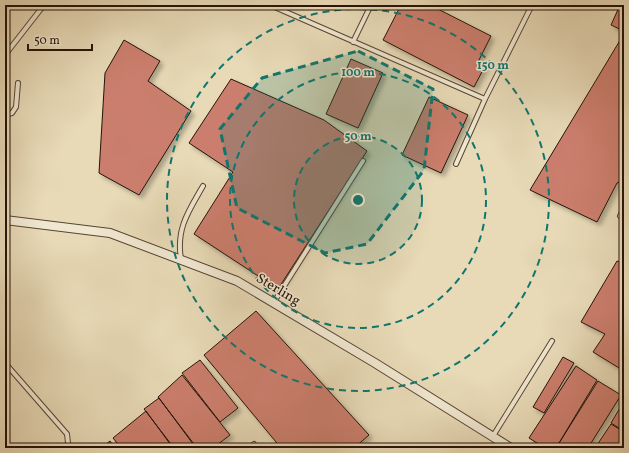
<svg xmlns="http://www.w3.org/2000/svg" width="629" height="453" viewBox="0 0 629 453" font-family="Vollkorn,serif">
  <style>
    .building { fill: #cb7e6d; stroke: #251307; filter: url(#shadow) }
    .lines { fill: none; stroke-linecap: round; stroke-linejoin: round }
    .lane-casing { stroke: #564533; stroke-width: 6 }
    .street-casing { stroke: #564533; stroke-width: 10 }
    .lane { stroke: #f0e7d0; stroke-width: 4 }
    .street { stroke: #f0e7d0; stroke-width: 8 }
    .marked { fill: #0f766e; fill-opacity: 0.2; stroke: #0f766e; stroke-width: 3; stroke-dasharray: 8 5; stroke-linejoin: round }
    .ring { fill: none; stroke: #0f766e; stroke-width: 2; stroke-dasharray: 7 5 }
    .labels { text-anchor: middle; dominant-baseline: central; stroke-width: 3; stroke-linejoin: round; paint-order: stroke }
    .street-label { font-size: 14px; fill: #251307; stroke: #f0e7d0 }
    .centre { fill: #0f766e; stroke: #f0e7d0; stroke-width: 2 }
    .ring-label { font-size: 12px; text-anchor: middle; font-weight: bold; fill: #0f766e; stroke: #f0e7d0; stroke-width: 3; stroke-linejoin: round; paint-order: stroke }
  </style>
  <defs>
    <filter id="shadow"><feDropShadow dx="3.5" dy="3.5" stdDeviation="2" flood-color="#0004"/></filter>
  </defs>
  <rect width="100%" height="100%" fill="#e8dab7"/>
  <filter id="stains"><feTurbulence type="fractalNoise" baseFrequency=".005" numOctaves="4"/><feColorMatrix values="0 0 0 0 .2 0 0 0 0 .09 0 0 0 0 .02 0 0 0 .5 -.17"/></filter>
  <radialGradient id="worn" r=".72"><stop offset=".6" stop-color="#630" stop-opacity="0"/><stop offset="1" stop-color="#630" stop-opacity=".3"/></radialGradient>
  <path class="building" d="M401,5H430L491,36L478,62L485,66L474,87L383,40Z
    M620,5H624V31L611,25Z
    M622,37L624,38V180L617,183L597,222L530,190Z
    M124,40L160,61L148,81L191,111L139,195L99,173L105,73Z
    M351,59L383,73L358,128L326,114Z
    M231,79L324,120L367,151L278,289L194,234L233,172L189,143Z
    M429,97L468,115L441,173L402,155Z
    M617,261L624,264V371L593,352L605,334L581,322Z
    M256,311L369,435L354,448H281L204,355Z
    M563,357L574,363L544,413L533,407Z
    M200,360L238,408L220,422L182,373Z
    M576,366L597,380L556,448H545L529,438Z
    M182,375L230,435L213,448H197L158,397Z
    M598,381L621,395L588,448H556Z
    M159,398L196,448H174L144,409Z
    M624,401V431L611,423Z
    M146,411L173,448H121L113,438Z
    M611,424L624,432V448H595Z
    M110,441L115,448H101Z
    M263,443L267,448H257Z"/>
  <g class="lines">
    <g class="lane-casing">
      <path id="lane" d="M270,5L485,99
        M353,42L371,5
        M5,55L44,5
        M5,115L12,113L16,107L18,83
        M456,164L485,99L532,5
        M620,216L624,208
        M181,259C176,229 188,212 203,186
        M274,302L363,161
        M5,363L67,434L68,443L66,448
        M493,436L552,341
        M249,448L254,444"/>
    </g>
    <g class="street-casing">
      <path id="street" d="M5,220L110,233L237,281L375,363L511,448"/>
    </g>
    <use href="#lane" class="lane"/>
    <use href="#street" class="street"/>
  </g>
  <path class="marked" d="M358,51L433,89L424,170L367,244L325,253L237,208L220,129L262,78Z"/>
  <circle cx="358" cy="200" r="64" fill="#0f766e" fill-opacity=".12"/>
  <g class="ring">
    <circle cx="358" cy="200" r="64"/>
    <circle cx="358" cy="200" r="128"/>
    <circle cx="358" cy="200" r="191"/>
  </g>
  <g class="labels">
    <g class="street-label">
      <text transform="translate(278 290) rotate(31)">Sterling</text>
    </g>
  </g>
  <circle cx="358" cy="200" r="6" class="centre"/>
  <g class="ring-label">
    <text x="493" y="69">150 m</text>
    <text x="358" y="76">100 m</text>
    <text x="358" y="140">50 m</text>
  </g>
  <rect width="629" height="453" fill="none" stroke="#e8dab7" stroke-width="20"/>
  <rect x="6" y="6" width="617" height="441" fill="none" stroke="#251307" stroke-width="2"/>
  <rect x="10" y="10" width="609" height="433" fill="none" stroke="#251307"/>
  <path d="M28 44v6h64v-6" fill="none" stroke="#251307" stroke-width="2"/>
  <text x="34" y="44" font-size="12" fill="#251307" stroke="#f0e7d0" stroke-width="3" paint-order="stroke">50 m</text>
  <rect width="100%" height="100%" filter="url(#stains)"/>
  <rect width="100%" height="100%" fill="url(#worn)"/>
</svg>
